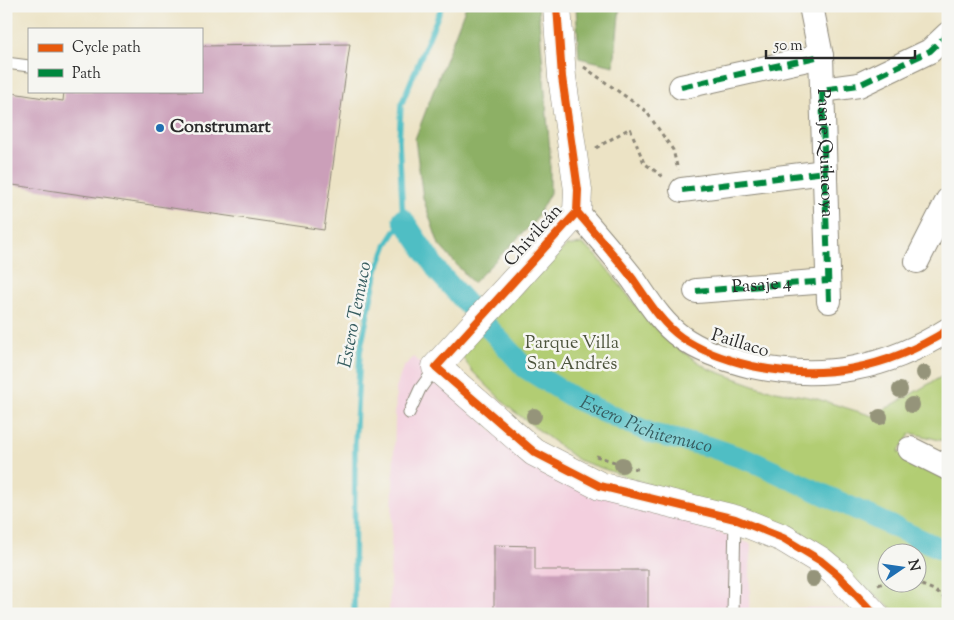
<svg xmlns="http://www.w3.org/2000/svg" width="954" height="620" viewBox="0 0 954 620" font-family="'Sorts Mill Goudy',serif">
  <style>
    .built { fill: #f3cfde }
    .green { fill: #b2cd73; stroke: #6e7c4f; fill-rule: evenodd }
    .forest { fill: #8db065; stroke: #5c6e48 }
    .lines { fill: none; stroke-linecap: round; stroke-linejoin: round }
    .stream { stroke: #50bec4; stroke-width: 5.5 }
    .canal { stroke: #50bec4; stroke-width: 21 }
    .building { fill: #cb9fb9 }
    .lane-casing { stroke: #8c8778; stroke-width: 13 }
    .street-casing { stroke: #8c8778; stroke-width: 26 }
    .secondary-casing { stroke: #8c8778; stroke-width: 29 }
    .path { stroke: #8c8778; stroke-width: 3; stroke-dasharray: 4 4; stroke-linecap: butt }
    .lane { stroke: #fff; stroke-width: 11 }
    .street { stroke: #fff; stroke-width: 24 }
    .secondary { stroke: #fff; stroke-width: 28 }
    .quiet { stroke: #00873e; stroke-width: 6; stroke-dasharray: 12 6; stroke-linecap: butt }
    .cycleway-casing { stroke: #f6f6f2; stroke-width: 11 }
    .cycleway { stroke: #e8590c; stroke-width: 8 }
    .tree { fill: #95947a }
    .poi-dot { fill: #1f6fb2; stroke: #f6f6f2; stroke-width: 2 }
    .labels { text-anchor: middle; dominant-baseline: central; stroke-width: 5; stroke-linejoin: round; paint-order: stroke }
    .poi-label { font-size: 18px; font-weight: bold; fill: #2b2b2b; stroke: #f6f6f2; text-anchor: start }
    .street-label { font-size: 18px; fill: #2b2b2b; stroke: #f6f6f2 }
    .park-label { font-size: 18px; fill: #4d543d; stroke: #f6f6f2 }
    .water-label { font-size: 19px; font-style: italic; fill: #385e61; stroke: #f6f6f2 }
  </style>
  <rect width="100%" height="100%" fill="#f6f6f2"/>
  <filter id="ink" filterUnits="userSpaceOnUse"><feTurbulence type="fractalNoise" baseFrequency=".02" numOctaves="2"/><feDisplacementMap in="SourceGraphic" scale="10" xChannelSelector="R" yChannelSelector="G"/><feConvolveMatrix kernelMatrix="1 2 1 2 8 2 1 2 1" color-interpolation-filters="sRGB"/></filter>
  <filter id="wash" filterUnits="userSpaceOnUse"><feTurbulence type="fractalNoise" baseFrequency=".0096" numOctaves="4" result="noise"/><feDisplacementMap in="SourceGraphic" scale="20" xChannelSelector="R" yChannelSelector="G"/><feGaussianBlur stdDeviation="1.12" result="paint"/><feColorMatrix in="noise" values="0 0 0 0 0 0 0 0 0 0 0 0 0 0 0 0 0 1.4 0 .05"/><feComposite in="paint" operator="in"/></filter>
  <g filter="url(#wash)">
    <rect width="100%" height="100%" fill="#ece3c5"/>
    <path class="built" d="M414,357L525,461L751,544L749,614H389L396,388L403,367Z
      M794,608H842L846,614H794Z"/>
    <path class="green" d="M582,244L597,256L645,317L676,347L709,369L765,389L814,398L873,416L948,373V442L911,433L898,452L948,477V614H899L869,590L665,490L578,460L511,409L473,372L463,358L466,347L566,246ZM886,552H916V582H886Z"/>
    <path class="forest" d="M466,6H538L550,153V193L534,222L473,283L439,245L423,198L415,139Z
      M576,6H620L614,66L579,58Z"/>
    <g class="lines">
      <path class="stream" d="M354,614L355,443L360,352L377,270L387,244L403,219L399,141L401,105L442,6"/>
      <path class="canal" id="s1" d="M403,219L439,273L525,368L575,399L653,434L710,447L756,463L948,552"/>
    </g>
    <g id="blocks">
      <path class="building" d="M350,44L324,230L6,184V92L63,101L64,91H201V46Z
        M494,545L535,546V570H648V614H494Z"/>
    </g>
  </g>
  <g filter="url(#ink)">
    <use href="#blocks" fill-opacity="0" stroke="#8c8778" stroke-width="1"/>
    <g class="lines">
      <g class="lane-casing">
        <path id="lane" d="M6,63L29,66
          M409,413L420,389L436,367
          M733,614L735,519"/>
      </g>
      <g class="street-casing">
        <g id="street">
          <path id="s2" d="M811,6L821,56L829,301"/>
          <path d="M681,87L821,56"/>
          <path d="M822,90L859,85L930,51L948,34"/>
          <path d="M682,190L825,172"/>
          <path d="M577,212C596,234 615,256 633,279C647,299 661,323 681,337C702,352 727,360 752,366C823,381 886,369 948,330"/>
          <path d="M917,261L948,200"/>
          <path d="M696,291L828,281"/>
          <path d="M910,449L948,468"/>
        </g>
      </g>
      <g class="secondary-casing">
        <path id="secondary" d="M557,6L562,77L578,190L577,212L436,367L534,452L600,486L735,519L783,538L821,561L838,575L874,614"/>
      </g>
      <path class="path" d="M584,67L646,111L673,150L678,170
        M596,148L630,128L644,163L665,178
        M596,456L640,470
        M914,582L934,590L948,601
        M878,585L886,582"/>
      <use href="#lane" class="lane"/>
      <use href="#street" class="street"/>
      <use href="#secondary" class="secondary"/>
      <g class="quiet">
        <path d="M681,87L821,56"/>
        <path d="M682,190L825,172"/>
        <path id="s3" d="M696,291L828,281"/>
        <path d="M829,301L822,90L859,85L930,51L948,34"/>
      </g>
      <g class="cycleway-casing">
        <path id="cycleway" d="M557,6L562,77L578,190L577,212L436,367L534,452L600,486L735,519L783,538L821,561L838,575L874,614
          M577,212C596,234 615,256 633,279C647,299 661,323 681,337C702,352 727,360 752,366C823,381 886,369 948,330"/>
      </g>
      <use href="#cycleway" class="cycleway"/>
    </g>
    <g class="tree">
      <circle cx="924" cy="373" r="8"/>
      <circle cx="900" cy="390" r="8"/>
      <circle cx="912" cy="405" r="8"/>
      <circle cx="534" cy="416" r="8"/>
      <circle cx="880" cy="417" r="8"/>
      <circle cx="622" cy="465" r="8"/>
      <circle cx="813" cy="579" r="8"/>
    </g>
  </g>
  <circle class="poi-dot" cx="160" cy="128" r="5"/>
  <g class="labels">
    <g class="poi-label">
      <text x="170" y="128">Construmart</text>
    </g>
    <g class="street-label">
      <text stroke="none"><textPath href="#s2" startOffset="148">Pasaje Quilacoya</textPath></text>
      <text transform="translate(534 236) rotate(-48)">Chivilcán</text>
      <text stroke="none"><textPath href="#s3" startOffset="66">Pasaje 4</textPath></text>
      <text transform="translate(740 344) rotate(17)">Paillaco</text>
    </g>
    <g class="park-label">
      <text x="572" y="344">Parque Villa<tspan x="572" dy="21">San Andrés</tspan></text>
    </g>
    <g class="water-label">
      <text transform="translate(356 315) rotate(-79)">Estero Temuco</text>
      <text stroke="none"><textPath href="#s1" startOffset="328">Estero Pichitemuco</textPath></text>
    </g>
  </g>
  <rect width="954" height="620" fill="none" stroke="#f6f6f2" stroke-width="25"/>
  <rect x="28" y="28" width="175" height="65" fill="#f6f6f2" stroke="#a5a5a2"/>
  <rect x="38" y="44" width="25" height="8" fill="#e8590c" stroke="#a5a5a2"/>
  <text x="72" y="52" font-size="15" fill="#2b2b2b">Cycle path</text>
  <rect x="38" y="69" width="25" height="8" fill="#00873e" stroke="#a5a5a2"/>
  <text x="72" y="78" font-size="15" fill="#2b2b2b">Path</text>
  <g transform="translate(902 568) rotate(77)"><circle r="24" fill="#f6f6f2" stroke="#a5a5a2"/>
  <path d="M0-4L9 19L0 12L-9 19Z" fill="#1f6fb2"/>
  <text y="-8" font-size="14" font-weight="bold" text-anchor="middle" fill="#2b2b2b">N</text>
  </g>
  <path d="M766 50v8h149v-8" fill="none" stroke="#2b2b2b" stroke-width="2.5"/>
  <text x="774" y="50" font-size="15" fill="#2b2b2b" stroke="#f6f6f2" stroke-width="4" paint-order="stroke">50 m</text>
</svg>
